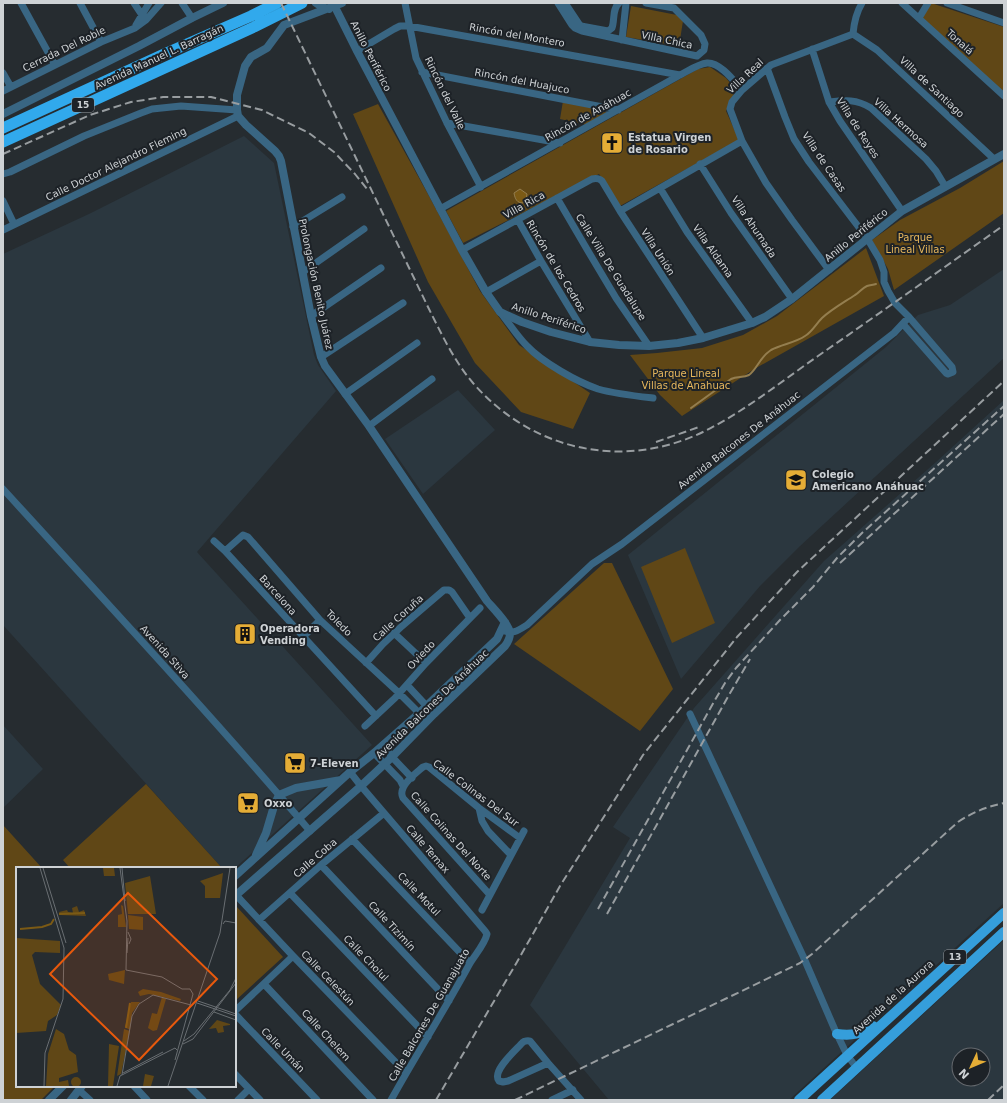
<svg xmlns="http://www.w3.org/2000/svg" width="1007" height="1103" viewBox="0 0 1007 1103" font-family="'DejaVu Sans',sans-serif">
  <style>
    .built { fill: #2b373f; fill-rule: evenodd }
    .green { fill: #604716 }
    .water { fill: #7b5a15; stroke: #947e4f }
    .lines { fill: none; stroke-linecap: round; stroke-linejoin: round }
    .stream { stroke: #947e4f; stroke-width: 2 }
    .minor { stroke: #396683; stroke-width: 7 }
    .tertiary { stroke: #396683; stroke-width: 8 }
    .primary { stroke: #359edb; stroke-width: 10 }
    .trunk { stroke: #31a9ec; stroke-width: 11 }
    .rail { stroke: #989da0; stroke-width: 2; stroke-dasharray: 8 4; stroke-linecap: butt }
    .labels { text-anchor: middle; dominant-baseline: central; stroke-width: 4; stroke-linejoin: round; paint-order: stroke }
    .shield { fill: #1d2227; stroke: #999da1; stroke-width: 1 }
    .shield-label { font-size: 9px; font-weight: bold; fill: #ced2d5 }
    .street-label { font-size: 10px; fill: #ced2d5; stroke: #1d2227 }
    .poi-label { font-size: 10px; font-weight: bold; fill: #ced2d5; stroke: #1d2227; text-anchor: start }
    .park-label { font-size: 10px; fill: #e7b75c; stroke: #1d2227 }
    .inset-river { fill: none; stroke: #7b5a15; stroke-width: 2 }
    .inset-road { fill: none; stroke: #696e72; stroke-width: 1 }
    .view { fill: #e8590c; fill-opacity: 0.15; stroke: #e8590c; stroke-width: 2 }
    .inset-edge { fill: none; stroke: #ced2d5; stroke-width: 2 }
  </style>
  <rect width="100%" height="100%" fill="#262c30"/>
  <path class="built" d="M244,136L274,163L314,355L318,365L336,391L197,552L372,745L235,868H222L3,625V254L91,213Z
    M1004,269V358L799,547L760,586L681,679L628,555L886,347L918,315L950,305Z
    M458,390L495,430L423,494L385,439Z
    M1004,400V903L789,1100H609L530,1005L630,838L613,827L694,708L824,561L936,462Z
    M3,725L43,769L3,808Z
    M1004,940V1100H830L906,1030ZM959,1055H983V1079H959Z"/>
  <path class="green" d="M931,3L1004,27V89L1001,92L922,19Z
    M631,6L677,15L683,21L679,46L626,37Z
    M710,67L726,78L736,90L726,111L739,140L620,206L599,174L463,243L446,211L698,69Z
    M563,101L607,112L587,125L560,119Z
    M378,104L429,196L480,291L519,345L590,393L573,429L521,412L475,363L428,282L353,114Z
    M1004,161V213L894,290L888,269L872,240L900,220L960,188Z
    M866,248L884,296L756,368L682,416L660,395L630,355L657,353L702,348L743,335L777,316Z
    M685,548L715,623L672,643L641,567Z
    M604,563H612L673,689L640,731L514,644Z
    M146,784L222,868H70L63,860Z
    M3,825L42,868H17V1086H55L41,1100H3Z
    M235,907H237L283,957L235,1001Z"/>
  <path class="water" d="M520,189L527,194L526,200L523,203C517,203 515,199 514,193Z"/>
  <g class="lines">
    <path class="stream" d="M691,408L731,379C737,376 743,378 749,375C757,369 760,357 771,350C782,344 795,343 805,336C812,332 816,324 822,318C832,309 843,303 855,295C859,293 862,288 867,286C870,285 873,285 876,284"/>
    <path class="minor" d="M21,3L55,65
      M80,3L101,42
      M134,3L144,18
      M182,3L192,18
      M405,3L416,58L447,123L481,187
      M558,3L572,25L575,28L582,31L697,56L704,50L705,44L701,35L674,8L646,3
      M565,3L579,24L581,26L608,31L612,28C615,19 612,9 619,3
      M902,3L1004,96
      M947,3L1004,23
      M919,18L928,3
      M136,25L149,3
      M853,34L877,50L994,159
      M853,34C854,22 856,13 862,3
      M622,40L626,3
      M812,49L829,102L840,121L902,211
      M357,51L394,29L400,26H409L680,75
      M422,72L618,110
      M3,73L11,87
      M3,91L101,42L135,28L146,20L161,3
      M829,102C846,100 856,99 871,108L926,159L936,171L945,186
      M447,123L560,143
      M700,164L731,213L792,299
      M3,174L10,172L84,136L141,113L152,109L181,106L237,110
      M660,188L687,232L752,323
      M557,198L588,251L616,298L649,346
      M3,201L14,224
      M440,209L680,75C688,71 698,64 707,63C720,62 734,81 742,90
      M620,211L742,141
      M518,220L541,261L590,342
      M293,227L342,197
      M3,230L238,116
      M462,250L592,179C596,178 599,178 602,181L620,211L703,338
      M829,270L792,220L766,183L742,141L730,109L732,102L742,90L771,65L853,34
      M303,272L364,229
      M486,292L541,261
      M500,312C509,323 517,336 527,346C542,362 577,382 598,389C616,394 635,396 653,398
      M311,316L381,268
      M903,324L946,373L948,374L953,372L952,367L909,317
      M321,357L403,303
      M345,394L417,343
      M369,426L432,379
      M3,489C106,602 210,714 310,831
      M214,541L225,551L376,716
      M225,551L243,535L248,537L320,620L399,693L427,721
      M501,630C513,634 516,632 527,625L592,564L622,544L894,333L909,317L895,303L888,291L884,282V272L880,260L867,238L809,162L794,139L785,117L767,68
      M394,633L426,663
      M303,637L320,620
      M366,663L383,644L402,626L444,590H449L452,592L470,618
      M407,685L434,714
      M690,714L803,956L835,1030L847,1055L856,1067
      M365,726L395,698L426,663L480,608
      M384,744L392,757L412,778
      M374,753L400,780L403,786
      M350,772L361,786L485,931L487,934C485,944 474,956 469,965C444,1011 416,1055 391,1100
      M479,808L482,821L488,831L511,855
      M352,839L470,963
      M321,865L449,1001
      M290,893L428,1037
      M236,895L293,956L406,1073
      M490,895L403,798C397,787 415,774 423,767L426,766L429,767L479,808L520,838
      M482,910L524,831
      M259,920L321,865L384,813
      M264,984L373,1100
      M235,1011L293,956
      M235,1014L317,1100
      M548,1063L508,1081L503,1082L499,1081C491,1071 516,1050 523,1042C526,1041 527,1040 530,1041L548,1063L581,1100
      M235,1074L260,1100
      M134,1086L147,1100
      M189,1086L203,1100
      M79,1090L90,1100
      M238,1100L249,1089
      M552,1100L573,1090"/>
    <path class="tertiary" d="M316,3L322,7L329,9
      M335,7L357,51L462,250L486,292L500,312L522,322L551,332L590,342L619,345L649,346L678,343L703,338L752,323L765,317L792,299L902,211L1004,154
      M3,114L139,46L192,18L223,3
      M256,855L266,833L274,806L279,795L296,788L341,780
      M235,876L350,772L374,753L416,716L497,639L505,622
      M235,896L361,786L392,757L434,714L505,646C508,642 510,637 510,633C509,624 493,608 487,601L369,426L325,366L321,357L311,316L281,161L279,156L275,151L246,125L238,116L237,110V95L245,66L251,57L267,48L284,25L342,3
      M49,1100L63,1086
      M71,1100L82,1086"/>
    <path class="primary" d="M837,1034C853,1036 859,1034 873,1026
      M799,1100L1004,913
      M822,1100L1004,932"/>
    <path class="trunk" d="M3,128L162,55L251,16L277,3
      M3,142L254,27L302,3"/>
    <path class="rail" d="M281,3L428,307C441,333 454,361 473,383C532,451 624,471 705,431C745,411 782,381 818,356C880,313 942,269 1004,225
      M3,154L90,115L131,102L163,97H211L262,110L309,133L334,152L355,174L367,189
      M656,442L699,427
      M840,563L1004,414
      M598,909L715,700L725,683L736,668L780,620L813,587L837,558L862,533L1004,406
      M607,914L729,695L750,659
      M436,1100L517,962L560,886L643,755L737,637L797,572L1004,381
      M515,1100L800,963L812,954L958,822C973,812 986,807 1004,803
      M988,1100L1004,1085"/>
  </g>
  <defs>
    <g id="church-square" transform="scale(1.15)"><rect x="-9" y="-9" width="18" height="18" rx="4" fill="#e5ad36" stroke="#1d2227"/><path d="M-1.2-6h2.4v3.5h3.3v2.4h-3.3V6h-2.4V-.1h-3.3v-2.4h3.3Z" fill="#111"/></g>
    <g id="school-square" transform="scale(1.15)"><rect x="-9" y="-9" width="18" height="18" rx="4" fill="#e5ad36" stroke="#1d2227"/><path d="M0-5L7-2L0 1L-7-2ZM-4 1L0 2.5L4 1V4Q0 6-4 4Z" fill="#111"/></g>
    <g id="building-square" transform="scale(1.15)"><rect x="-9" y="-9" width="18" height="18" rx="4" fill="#e5ad36" stroke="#1d2227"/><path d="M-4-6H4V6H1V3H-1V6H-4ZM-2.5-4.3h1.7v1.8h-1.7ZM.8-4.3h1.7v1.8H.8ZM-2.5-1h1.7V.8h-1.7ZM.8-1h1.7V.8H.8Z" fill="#111"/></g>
    <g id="supermarket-square" transform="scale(1.15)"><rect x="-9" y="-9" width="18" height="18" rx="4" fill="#e5ad36" stroke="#1d2227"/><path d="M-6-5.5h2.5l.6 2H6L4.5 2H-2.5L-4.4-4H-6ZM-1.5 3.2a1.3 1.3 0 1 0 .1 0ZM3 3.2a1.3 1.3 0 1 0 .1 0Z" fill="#111"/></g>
  </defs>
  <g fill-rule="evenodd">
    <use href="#church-square" x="612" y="143"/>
    <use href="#school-square" x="796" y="480"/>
    <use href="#building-square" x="245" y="634"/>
    <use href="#supermarket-square" x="295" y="763"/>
    <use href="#supermarket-square" x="248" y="803"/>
  </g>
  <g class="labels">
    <g class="shield">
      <rect x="72" y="98" width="22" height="14" rx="3"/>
      <rect x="944" y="950" width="22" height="14" rx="3"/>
    </g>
    <g class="shield-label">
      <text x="83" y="105">15</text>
      <text x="955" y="957">13</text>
    </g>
    <g class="street-label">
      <text transform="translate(517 35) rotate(10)">Rincón del Montero</text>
      <text transform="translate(667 40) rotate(12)">Villa Chica</text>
      <text transform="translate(960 42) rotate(42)">Tonalá</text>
      <text transform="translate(64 49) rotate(-26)">Cerrada Del Roble</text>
      <text transform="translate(371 56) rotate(63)">Anillo Periférico</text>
      <text transform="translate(159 57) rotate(-25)">Avenida Manuel L. Barragán</text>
      <text transform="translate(745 76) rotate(-43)">Villa Real</text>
      <text transform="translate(522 81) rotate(11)">Rincón del Huajuco</text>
      <text transform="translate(932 87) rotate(43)">Villa de Santiago</text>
      <text transform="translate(445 93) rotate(64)">Rincón del Valle</text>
      <text transform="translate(588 115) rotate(-29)">Rincón de Anáhuac</text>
      <text transform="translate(901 123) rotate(42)">Villa Hermosa</text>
      <text transform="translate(858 128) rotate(57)">Villa de Reyes</text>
      <text transform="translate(824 162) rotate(56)">Villa de Casas</text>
      <text transform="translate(116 164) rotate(-26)">Calle Doctor Alejandro Fleming</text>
      <text transform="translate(524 205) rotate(-29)">Villa Rica</text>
      <text transform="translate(754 227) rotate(56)">Villa Ahumada</text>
      <text transform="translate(856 235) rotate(-39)">Anillo Periférico</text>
      <text transform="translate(713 251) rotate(55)">Villa Aldama</text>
      <text transform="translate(658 252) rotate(57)">Villa Unión</text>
      <text transform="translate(556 266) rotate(59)">Rincón de los Cedros</text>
      <text transform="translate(611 267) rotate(58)">Calle Villa De Guadalupe</text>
      <text transform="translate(316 284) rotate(78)">Prolongación Benito Juárez</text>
      <text transform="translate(549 318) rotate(18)">Anillo Periférico</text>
      <text transform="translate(739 440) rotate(-38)">Avenida Balcones De Anáhuac</text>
      <text transform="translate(278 595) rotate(48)">Barcelona</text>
      <text transform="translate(398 618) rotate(-42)">Calle Coruña</text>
      <text transform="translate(339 623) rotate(45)">Toledo</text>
      <text transform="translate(165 652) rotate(48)">Avenida Stiva</text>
      <text transform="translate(421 655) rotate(-47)">Oviedo</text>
      <text transform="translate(432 704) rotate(-44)">Avenida Balcones De Anáhuac</text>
      <text transform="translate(476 793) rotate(37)">Calle Colinas Del Sur</text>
      <text transform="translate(451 836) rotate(48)">Calle Colinas Del Norte</text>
      <text transform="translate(428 849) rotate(49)">Calle Temax</text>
      <text transform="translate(315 858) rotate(-41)">Calle Coba</text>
      <text transform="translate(419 894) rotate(46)">Calle Motul</text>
      <text transform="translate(392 926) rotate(47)">Calle Tizimín</text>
      <text transform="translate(366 958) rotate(46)">Calle Cholul</text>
      <text transform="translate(328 978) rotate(46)">Calle Celestún</text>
      <text transform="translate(893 997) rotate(-42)">Avenida de la Aurora</text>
      <text transform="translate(429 1015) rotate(-60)">Calle Balcones De Guanajuato</text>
      <text transform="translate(326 1035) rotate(47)">Calle Chelem</text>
      <text transform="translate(283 1050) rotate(46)">Calle Umán</text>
    </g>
    <g class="poi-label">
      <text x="628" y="137">Estatua Virgen<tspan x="628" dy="12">de Rosario</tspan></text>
      <text x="812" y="474">Colegio<tspan x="812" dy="12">Americano Anáhuac</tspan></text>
      <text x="260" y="628">Operadora<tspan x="260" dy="12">Vending</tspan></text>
      <text x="310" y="763">7-Eleven</text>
      <text x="264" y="803">Oxxo</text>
    </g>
    <g class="park-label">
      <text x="915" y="237">Parque<tspan x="915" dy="12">Lineal Villas</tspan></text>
      <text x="686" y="373">Parque Lineal<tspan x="686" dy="12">Villas de Anahuac</tspan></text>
    </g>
  </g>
  <g transform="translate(16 867)">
    <rect width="220" height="220" fill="#262c30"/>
    <path d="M87,1H98L99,9H88ZM207,6L204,31H189V19L184,14ZM134,9L140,47H112L109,16ZM105,38L107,39L110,60H102V48L106,47ZM61,39L63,45L68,43L70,49L44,48L43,45L51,43L52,45L57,46L56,41ZM112,48L127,50V63L113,62ZM0,71L44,74V86L19,85L16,88L24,117L45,138L41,148L32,154L30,164L0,166ZM109,103L108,117L93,113L92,107ZM127,122L145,125L165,132L164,134L133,127L124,129L122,125ZM146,130L150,132L141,163L137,164L132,161L136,146L141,147ZM115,135H124L116,146L114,163L109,160ZM201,153L214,157V158L207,159L208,165L202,166L200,161L193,162ZM40,162L48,167L53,183L60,188L62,205L43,211V215L52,213L53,219H30L32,187ZM108,162L114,164L105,207L101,209ZM93,177L103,179L97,219H92ZM129,207L138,209L135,219H127ZM55 215a5 5 0 1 1 10 0a5 5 0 1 1-10 0Z" fill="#604716"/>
    <path class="inset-river" d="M43,47L69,46M4,62L26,60L35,57L38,52M110,161L114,136"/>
    <path class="inset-road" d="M24,1L48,81L47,132L29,186L28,219M27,1L50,76M104,1L111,54L110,103L146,110L166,122H174L177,127L159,193M106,1L109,34M207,57L209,54L220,56M112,65L115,72L113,77M111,86L112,71M182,134L220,147M181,136L220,149M198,145L220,153M168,174L178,167L214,123L220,111M167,177L177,172L220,116M107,206L147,185M106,208L116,149L123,137L137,128L175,138M101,219L104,209L159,181L161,183M152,219L204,66L214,1"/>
    <path class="view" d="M112,26L201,112L123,193L34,107Z"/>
    <rect width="220" height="220" class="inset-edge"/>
  </g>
  <rect width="1007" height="1103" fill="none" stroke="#ced2d5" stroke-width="8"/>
  <g transform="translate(971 1067) rotate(226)"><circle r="19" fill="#1d2227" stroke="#64686d"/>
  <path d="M0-3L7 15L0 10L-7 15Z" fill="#e5ad36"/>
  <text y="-6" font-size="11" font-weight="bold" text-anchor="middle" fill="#ced2d5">N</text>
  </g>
</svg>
